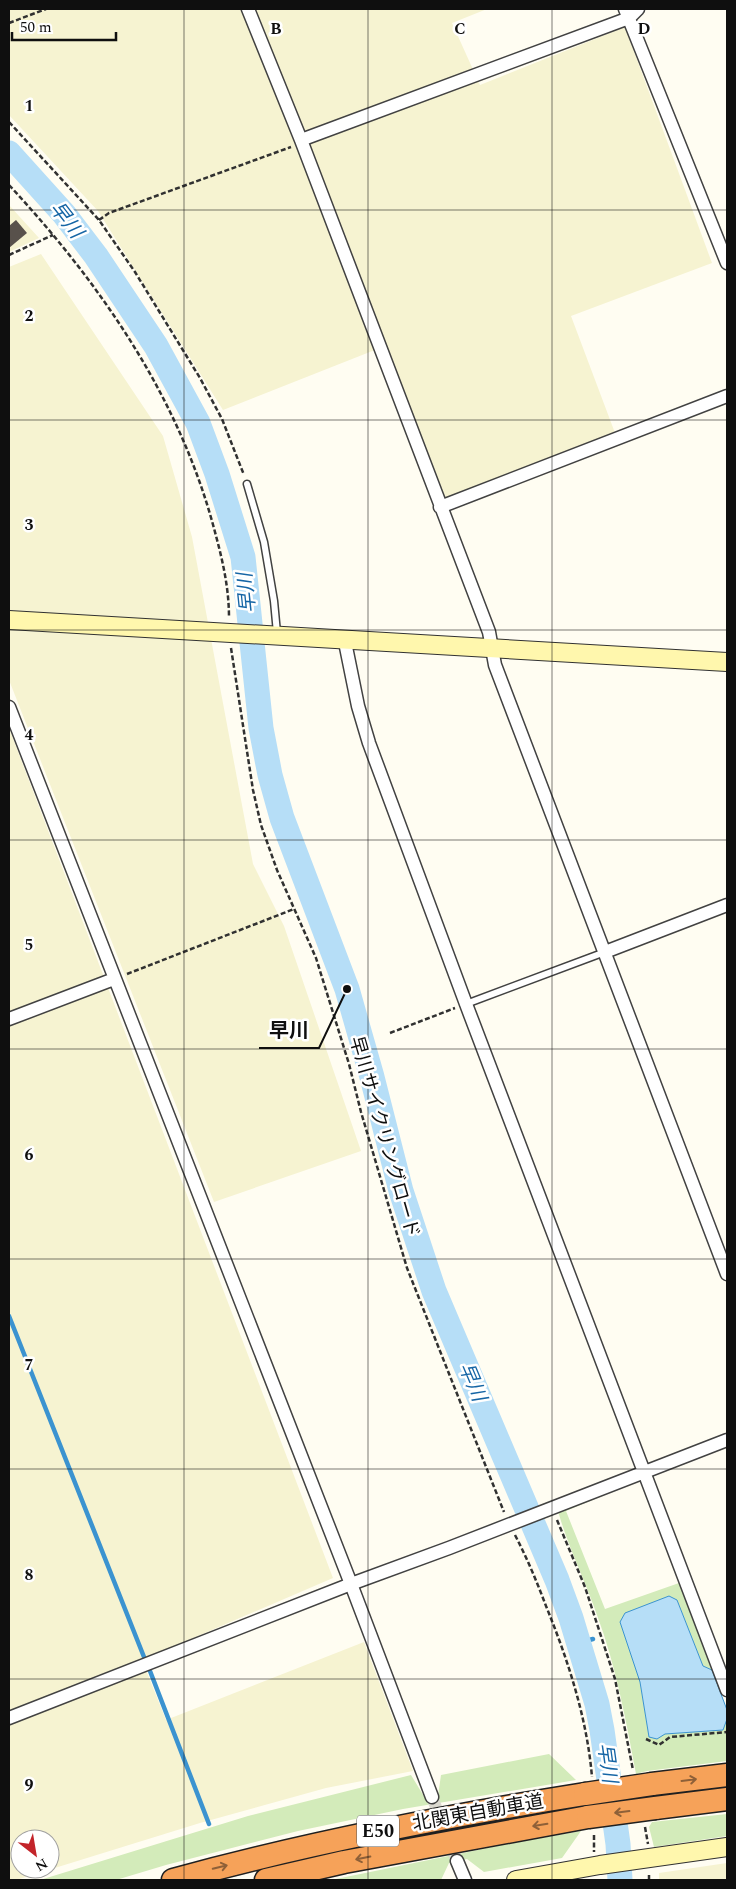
<svg xmlns="http://www.w3.org/2000/svg" width="736" height="1889" viewBox="0 0 736 1889" font-family="Spectral,'Noto Sans JP',serif">
  <style>
    .farmland { fill: #f6f3d1; fill-rule: evenodd }
    .green { fill: #d3ebba }
    .water { fill: #b6def7; stroke: #3b93d0 }
    .lines { fill: none; stroke-linecap: round; stroke-linejoin: round }
    .stream { stroke: #3b93d0; stroke-width: 4.5 }
    .river { stroke: #b6def7; stroke-width: 25 }
    .building { fill: #58514b }
    .street-tunnel { stroke: #dbd9d0; stroke-width: 12; stroke-dasharray: 12 6; stroke-linecap: butt }
    .lane-casing { stroke: #424242; stroke-width: 9 }
    .street-casing { stroke: #424242; stroke-width: 15 }
    .secondary-casing { stroke: #313131; stroke-width: 20 }
    .highway-casing { stroke: #202020; stroke-width: 25 }
    .path { stroke: #313131; stroke-width: 2.5; stroke-dasharray: 5 2.5; stroke-linecap: butt }
    .lane { stroke: #fff; stroke-width: 6 }
    .street { stroke: #fff; stroke-width: 12 }
    .secondary { stroke: #fff7ad; stroke-width: 18 }
    .highway { stroke: #f6a259; stroke-width: 22 }
    .highway-bridge-casing { stroke: #202020; stroke-width: 25; stroke-linecap: butt }
    .highway-bridge { stroke: #f6a259; stroke-width: 22 }
    .oneway { stroke: #8e6038 }
    .grid { fill: none; stroke: #0f0f0f; stroke-width: 1; stroke-opacity: 0.55 }
    .labels { text-anchor: middle; dominant-baseline: central; stroke-width: 5; stroke-linejoin: round; paint-order: stroke }
    .shield { fill: #fff; stroke: #575757; stroke-width: 1 }
    .shield-label { font-size: 18px; font-weight: bold; fill: #0f0f0f }
    .street-label { font-size: 19px; fill: #0f0f0f; stroke: #fff }
    .water-label { font-size: 20px; font-style: italic; fill: #1565a5; stroke: #fff }
    .grid-label { font-size: 16px; text-anchor: middle; font-weight: bold; fill: #0f0f0f; stroke: #fff; stroke-width: 5; stroke-linejoin: round; paint-order: stroke }
    .leader { fill: none; stroke: #0f0f0f; stroke-width: 2 }
    .callout-dot { fill: #0f0f0f; stroke: #fff; stroke-width: 2 }
    .callout-label { font-size: 20px; text-anchor: middle; font-weight: bold; fill: #0f0f0f; stroke: #fff; stroke-width: 5; stroke-linejoin: round; paint-order: stroke }
  </style>
  <rect width="100%" height="100%" fill="#fffdf2"/>
  <path class="farmland" d="M9,9H487L452,23L480,85L625,27L712,263L571,316L615,433L446,500L385,346L223,410L98,211L9,115Z
    M9,205L39,238L9,252Z
    M41,254L163,436L192,537L253,864L284,926L361,1151L214,1202L9,680V267Z
    M9,728L333,1578L142,1660L166,1720L364,1642L413,1771L326,1788L200,1823L16,1880H9ZM20,1839H50V1869H20Z
    M727,1863V1880H659V1873Z"/>
  <path class="green" d="M634,1480L638,1481L566,1511L605,1609L679,1583L712,1670L703,1666L677,1600L640,1682L649,1736L665,1734L723,1730L727,1719V1761L647,1771L636,1774C626,1720 616,1666 597,1615C585,1580 568,1547 558,1511Z
    M549,1754L576,1780L403,1809L298,1831L166,1865L116,1880H40L248,1816L411,1775L425,1798L438,1796L441,1775Z
    M727,1814V1836L654,1847L649,1827L652,1822Z
    M581,1831L562,1858L484,1872L467,1859L449,1863L441,1880H331L502,1845Z"/>
  <path class="water" d="M669,1596L677,1600L703,1666L712,1670L727,1710V1719L723,1730L665,1734L657,1739L649,1737L640,1682L620,1622L625,1613Z"/>
  <g class="lines">
    <path class="stream" d="M9,1316L144,1657
      M578,1643L593,1639
      M150,1671L209,1824"/>
    <path class="river" d="M9,153L64,214L96,256L156,346L198,423L217,474L243,557L261,728L270,775L282,818L347,989L372,1077L401,1191L434,1291L557,1580L571,1618L597,1704L602,1730L618,1844L620,1880"/>
  </g>
  <path class="building" d="M16,220L27,233L9,248V226Z"/>
  <g class="lines">
    <path class="street-tunnel" d="M432,1797L457,1861"/>
    <g class="lane-casing">
      <path id="lane" d="M247,484L264,542L274,601L277,633
        M466,1004L605,952"/>
    </g>
    <g class="street-casing">
      <path id="street" d="M248,9L301,140L489,632L495,665L727,1274
        M625,9L727,263
        M301,140L629,18L638,9
        M440,507L727,396
        M346,639V647L358,706L369,743L466,1004L727,1690
        M9,707L351,1584L432,1797
        M605,952L727,905
        M9,1019L114,979
        M9,1718L351,1584L449,1548L727,1440
        M457,1861L465,1880"/>
    </g>
    <g class="secondary-casing">
      <path id="secondary" d="M9,620L727,662
        M516,1880L600,1865L727,1847"/>
    </g>
    <g class="highway-casing">
      <path id="highway" d="M652,1784L727,1775
        M655,1808L727,1799
        M173,1880C308,1843 446,1816 585,1794
        M266,1880L344,1862L588,1817"/>
    </g>
    <path class="path" d="M9,23L46,9
      M9,122L99,220L135,272L200,378L222,419L244,475
      M9,185C99,282 176,393 212,521C221,554 229,584 229,618
      M99,220L109,213L291,147
      M9,255L53,235
      M231,648L253,790L261,825L277,870L316,958L349,1064L361,1112L407,1268L504,1512
      M127,974L294,909
      M390,1033L455,1008
      M557,1520L585,1587L615,1679L633,1770
      M515,1535C527,1558 537,1582 546,1606C568,1660 587,1718 592,1777
      M646,1739L659,1745L670,1737L727,1732
      M645,1827L648,1844
      M594,1835V1852
      M649,1880V1874"/>
    <use href="#lane" class="lane"/>
    <use href="#street" class="street"/>
    <use href="#secondary" class="secondary"/>
    <use href="#highway" class="highway"/>
    <g class="highway-bridge-casing">
      <path id="highway-bridge" d="M585,1794L652,1784
        M588,1817L655,1808"/>
    </g>
    <use href="#highway-bridge" class="highway-bridge"/>
  </g>
  <defs><path id="oneway-shaft" d="M-6 0H5M1.5-3L5.5 0L1.5 3" fill="none" stroke-width="1.6" stroke-linecap="round" stroke-linejoin="round" transform="scale(1.25)"/></defs>
  <g class="oneway">
    <use href="#oneway-shaft" transform="translate(689 1780) rotate(-7)"/>
    <use href="#oneway-shaft" transform="translate(622 1812) rotate(173)"/>
    <use href="#oneway-shaft" transform="translate(540 1825) rotate(171)"/>
    <use href="#oneway-shaft" transform="translate(363 1858) rotate(169)"/>
    <use href="#oneway-shaft" transform="translate(220 1867) rotate(-14)"/>
  </g>
  <path class="grid" d="M184,9V1880M368,9V1880M552,9V1880M9,210H727M9,420H727M9,630H727M9,840H727M9,1049H727M9,1259H727M9,1469H727M9,1679H727"/>
  <g class="labels">
    <rect class="shield" x="357" y="1815.5" width="42" height="31" rx="4"/>
    <g class="shield-label">
      <text x="378" y="1831">E50</text>
    </g>
    <g class="street-label">
      <text transform="translate(384 1137) rotate(74)">早川サイクリングロード</text>
      <text transform="translate(478 1813) rotate(-10)">北関東自動車道</text>
    </g>
    <g class="water-label">
      <text transform="translate(66 220) rotate(52)">早川</text>
      <text transform="translate(247 593) rotate(-96)">早川</text>
      <text transform="translate(472 1382) rotate(67)">早川</text>
      <text transform="translate(607 1763) rotate(82)">早川</text>
    </g>
  </g>
  <g class="grid-label">
    <text x="276" y="34">B</text>
    <text x="460" y="34">C</text>
    <text x="644" y="34">D</text>
    <text x="29" y="111">1</text>
    <text x="29" y="321">2</text>
    <text x="29" y="530">3</text>
    <text x="29" y="740">4</text>
    <text x="29" y="950">5</text>
    <text x="29" y="1160">6</text>
    <text x="29" y="1370">7</text>
    <text x="29" y="1580">8</text>
    <text x="29" y="1790">9</text>
  </g>
  <path class="leader" d="M347 989L319 1048H259"/>
  <circle class="callout-dot" cx="347" cy="989" r="5"/>
  <g class="callout-label">
    <text x="289" y="1037">早川</text>
  </g>
  <rect width="736" height="1889" fill="none" stroke="#0f0f0f" stroke-width="20"/>
  <g transform="translate(35 1854) rotate(149)"><circle r="24" fill="#ffffff" stroke="#9f9f9f"/>
  <path d="M0-4L9 19L0 12L-9 19Z" fill="#c3242a"/>
  <text y="-8" font-size="14" font-weight="bold" text-anchor="middle" fill="#0f0f0f">N</text>
  </g>
  <path d="M12 32v8h104v-8" fill="none" stroke="#0f0f0f" stroke-width="2.5"/>
  <text x="20" y="32" font-size="15" fill="#0f0f0f" stroke="#ffffff" stroke-width="4" paint-order="stroke">50 m</text>
</svg>
